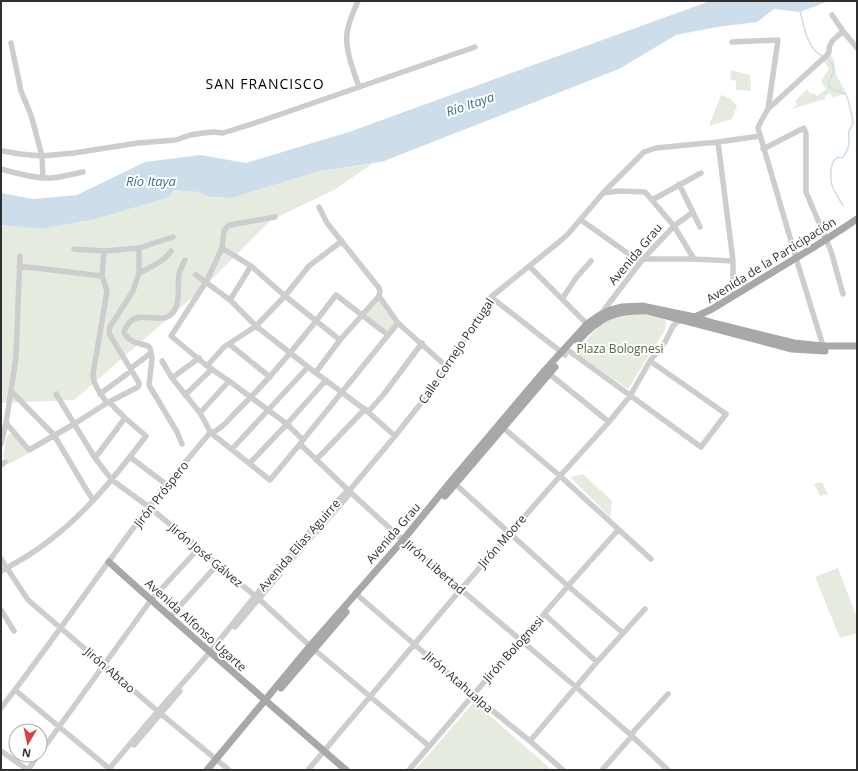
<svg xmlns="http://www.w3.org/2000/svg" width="858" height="771" viewBox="0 0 858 771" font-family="'Open Sans',sans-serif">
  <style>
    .green { fill: #e5ecdf }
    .water { fill: #cdddea }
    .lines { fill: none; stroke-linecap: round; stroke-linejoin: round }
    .stream { stroke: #cdddea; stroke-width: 1.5 }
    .minor { stroke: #cdcdcd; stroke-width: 5.5 }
    .major { stroke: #a8a8a8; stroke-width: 7 }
    .major-bridge { stroke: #a8a8a8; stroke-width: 7 }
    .labels { text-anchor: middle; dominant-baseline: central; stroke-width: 4; stroke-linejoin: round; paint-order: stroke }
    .street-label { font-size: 12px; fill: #303030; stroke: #fff }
    .park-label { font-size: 12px; fill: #516940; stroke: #fff }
    .water-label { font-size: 13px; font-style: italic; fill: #436d8d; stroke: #fff }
    .quarter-label { font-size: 14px; letter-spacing: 1px; fill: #000; stroke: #fff }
  </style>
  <rect width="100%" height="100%" fill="#fff"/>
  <path class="green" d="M829,53L834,60L836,75L847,94L832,97L830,93L825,96V99L792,109L797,104L795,101L807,89L810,94L813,93L817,96L826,89L821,81L829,69L823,60Z
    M731,70L750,75L751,91L736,90V81L730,79Z
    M721,95L730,98L737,106L732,119L709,126Z
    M372,164L334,190L271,220L202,289L74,400L1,403V225L42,229L96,219L170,197L173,190L198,192L210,197L232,198L319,171Z
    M378,299L396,323L387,333L364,314Z
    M632,315H653L664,318L666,322L665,330L628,389L577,354V351L599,326L612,319Z
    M9,434H13L29,453L9,464L3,456L6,438Z
    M583,474L612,501L610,517L570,477Z
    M822,482L828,494L820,496L814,484Z
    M838,568L857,618V633L840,638L815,577Z
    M474,702L552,770H415Z"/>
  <path class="water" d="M710,1H829L800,12L774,9L757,22L717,27L676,35L619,69L384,161L369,164L319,171L232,198L210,197L198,192L173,190L170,197L96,219L42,229L1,225V193L33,199L77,195L145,162L200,155L246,163L349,132Z"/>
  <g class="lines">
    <path class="stream" d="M800,11C804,27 807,48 822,56
      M826,58C838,66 833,74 828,84C832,93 840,89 846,95C848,97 853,120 853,123C853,126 850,128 849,131C848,133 849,136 849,138C849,146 848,152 842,158L838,157C836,159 834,160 833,162C830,169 830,182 833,188C836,194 840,200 843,206"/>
    <path class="minor" d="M358,1C354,10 350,19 348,28C343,46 353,69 359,87
      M832,15L843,31L857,48
      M732,42L778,40L768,109L760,123L758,128L796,258L824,349
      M11,43L21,91L31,115L42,156L43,178
      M768,109L827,55L829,52C828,42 836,38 843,31
      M718,142L733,261V296
      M763,149L804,128L806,134V192L831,251L843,294
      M3,151L20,154L42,156L74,153L138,143L176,140L190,135L203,133L214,132L223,133L261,121L475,47
      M1,169C15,173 37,179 52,178C62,177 73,174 83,172
      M679,184L700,227
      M603,193L619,191L645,192L674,226L694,259
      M652,200L701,173
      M319,207L327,223L379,288L380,291L379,296L398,323L447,367
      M275,217L230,225L227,227L224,231L222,248L206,282L171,336L207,366L229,381L287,424L303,440L300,444L349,491L406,543L576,687L632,736L668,770
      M581,220L640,262
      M222,248L251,266L285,296L340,340
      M74,249L104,251L139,248L173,237
      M104,251L102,276L107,291L106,297L93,374C93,385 101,394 107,403
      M643,259H694L733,261
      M19,266L102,276
      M529,266L587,324
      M139,273C150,267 164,262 171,251
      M196,275L230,300L256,326L308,367L368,412L395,436
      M491,297L565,355
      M562,299L576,278L591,261
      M230,300L251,266
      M600,315L643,259L674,226L693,212
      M229,344L270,377
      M565,348L701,447L726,414L650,361
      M162,361L172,378L200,413L211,433L270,480L300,444
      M207,366L224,347L256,326L285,296L309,266L342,241
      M131,368L151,353
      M316,372L340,340L379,296
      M547,372L609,422
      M172,378L199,358
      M11,391L54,435L86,489L93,500
      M56,394L95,458L112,480L149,507L199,548L217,565L259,599L310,646L429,746
      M100,394L127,374
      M185,395L212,369
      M368,412L384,394L422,343
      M200,413L229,381
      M6,423L29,450L74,424L107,403L138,387L139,385V383L110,335L109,331L110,327L133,291L139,273V248
      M501,426L560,476L651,559
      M303,440L398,323
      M1,444L6,423L11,391L16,356L20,256
      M182,444L177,432L149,385L152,358L150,348L148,346L134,342L128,338L124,333C125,328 126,325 130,322C140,311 158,323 169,316C182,308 177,287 179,274C180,269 183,265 185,260
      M232,449L308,367
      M130,457L167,485
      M95,458L125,418
      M316,460L365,409
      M250,463L287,424L326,380
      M1,465L5,462
      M453,482L568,586L623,633
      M1,559L28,600L161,714L229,770
      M285,567L348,496L349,491
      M1,571C18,562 35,552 50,540C88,511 117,474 146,436L125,418L109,402
      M355,593L473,695L530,741L563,770
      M1,610L14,631
      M544,614L597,662
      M170,617L217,565
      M235,627L280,574
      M15,690L111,770
      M1,708C52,642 99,573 149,507C168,482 189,458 209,434C221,430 229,419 237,411C274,375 305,336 336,295L388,335
      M530,741L597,662L645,609
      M134,745L180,691
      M1,751L28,770L38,755
      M40,753L151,600L199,548
      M108,770L158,711L210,652L255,596L282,565L304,538L345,493L349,491L395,436L433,388L447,367L491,297L559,242L568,234L603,193L644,152L656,148L718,142L760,136
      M308,770L461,589L560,476L609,422L630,396L650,361L665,342L673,326L677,322L683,320
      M409,770L521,639L544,614L568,586L618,530
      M602,770L632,736L634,731L668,694"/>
    <path class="major" d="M842,229L857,219
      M695,317L712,309L814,247
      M578,341C600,317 615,310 648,311L792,349L825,351
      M445,496L555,367
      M109,562C187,633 266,701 346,770
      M281,688L346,612
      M207,770L310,646L403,540L452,480L545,370L587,324L600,315L611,310L622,307L642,306L695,317L713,323L794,343L823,346H857"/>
    <path class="major-bridge" d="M814,247L842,229"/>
  </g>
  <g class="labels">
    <g class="street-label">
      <text transform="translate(635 254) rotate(-50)">Avenida Grau</text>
      <text transform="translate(771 260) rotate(-32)">Avenida de la Participación</text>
      <text transform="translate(456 351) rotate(-56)">Calle Cornejo Portugal</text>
      <text transform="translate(161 494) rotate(-52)">Jirón Próspero</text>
      <text transform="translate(393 533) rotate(-49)">Avenida Grau</text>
      <text transform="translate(502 541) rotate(-49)">Jirón Moore</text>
      <text transform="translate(299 545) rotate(-49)">Avenida Elías Aguirre</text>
      <text transform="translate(206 555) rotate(40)">Jirón José Gálvez</text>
      <text transform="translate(435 567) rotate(41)">Jirón Libertad</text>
      <text transform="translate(196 625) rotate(42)">Avenida Alfonso Ugarte</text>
      <text transform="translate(513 649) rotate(-48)">Jirón Bolognesi</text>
      <text transform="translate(110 670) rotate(41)">Jirón Abtao</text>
      <text transform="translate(459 682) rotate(41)">Jirón Atahualpa</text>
    </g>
    <g class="park-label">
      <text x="620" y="348">Plaza Bolognesi</text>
    </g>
    <g class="water-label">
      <text transform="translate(470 104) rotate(-19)">Río Itaya</text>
      <text x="151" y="181">Río Itaya</text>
    </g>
    <g class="quarter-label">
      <text x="265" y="83">SAN FRANCISCO</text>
    </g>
  </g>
  <rect width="858" height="771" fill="none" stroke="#303030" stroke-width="4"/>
  <g transform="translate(28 743) rotate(189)"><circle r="19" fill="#ffffff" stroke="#acacac"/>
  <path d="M0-3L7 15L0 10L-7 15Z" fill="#d94044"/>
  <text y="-6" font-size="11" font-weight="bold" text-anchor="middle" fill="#303030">N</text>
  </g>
</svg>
